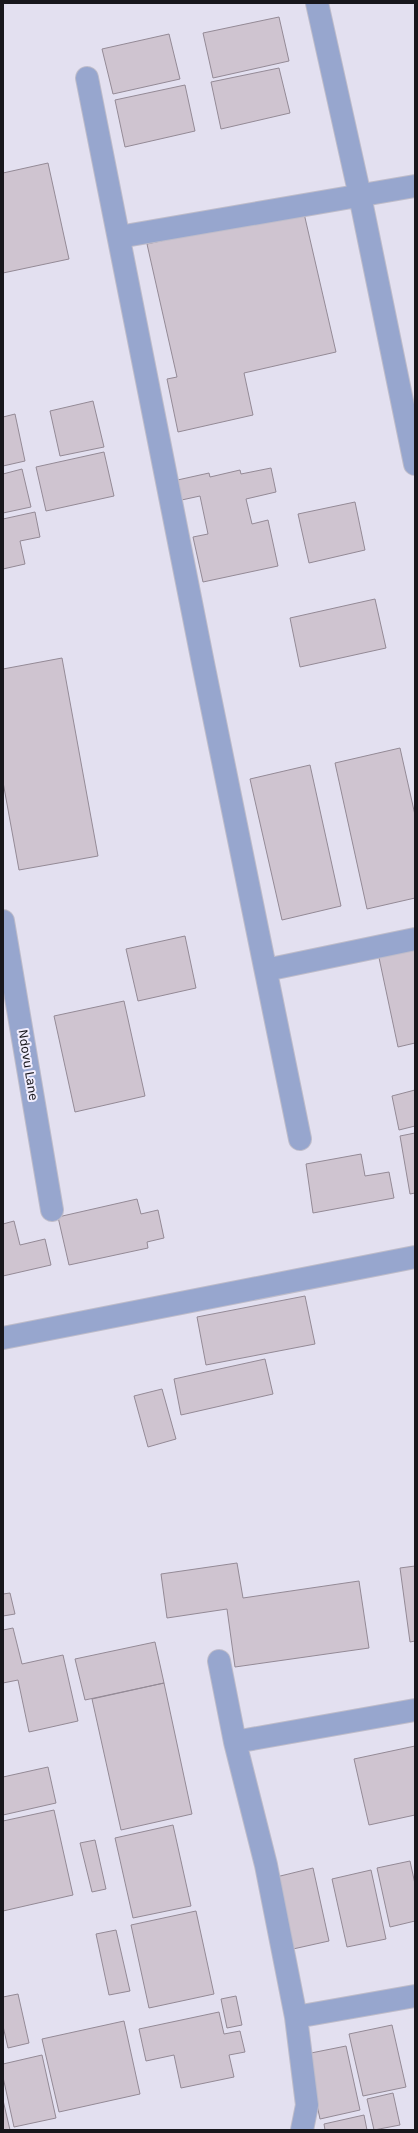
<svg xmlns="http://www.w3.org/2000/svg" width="418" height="2133" viewBox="0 0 418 2133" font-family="'DejaVu Sans',sans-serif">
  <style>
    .building { fill: #cfc4d0; stroke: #948a96 }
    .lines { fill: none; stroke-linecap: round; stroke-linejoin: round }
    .minor-casing { stroke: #bebcca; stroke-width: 24 }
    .minor { stroke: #97a6ce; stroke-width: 22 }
    .labels { text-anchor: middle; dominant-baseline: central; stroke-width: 4; stroke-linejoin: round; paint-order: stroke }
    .street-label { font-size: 12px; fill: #18171c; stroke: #f1edfd }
  </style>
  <rect width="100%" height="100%" fill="#e3e0f0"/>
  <path class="building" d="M279,17L289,61L213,78L203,33Z
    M169,34L180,79L113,94L102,49Z
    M279,68L290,113L221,129L211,82Z
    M185,85L195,131L125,147L115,100Z
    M48,163L69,259L3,273V173Z
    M303,209L336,352L244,373L253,415L178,432L167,379L177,377L147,244Z
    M93,401L104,447L60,456L50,411Z
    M15,414L25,461L3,466V417Z
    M104,452L114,496L46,511L36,467Z
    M271,468L276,492L246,499L252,524L268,520L278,566L203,582L193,537L208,534L200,496L177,501L173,481L209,473L210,477L240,470L241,474Z
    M22,469L31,507L3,513V474Z
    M355,502L365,550L309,563L298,514Z
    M35,512L40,537L20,541L25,564L3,569V519Z
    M375,599L386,648L300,667L290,618Z
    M62,658L98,856L19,870L3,782V669Z
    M400,748L415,815V898L367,909L335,763Z
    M310,765L341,906L282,920L250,779Z
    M185,936L196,988L138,1001L126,949Z
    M415,945V1043L398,1047L378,953Z
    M124,1001L145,1096L75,1112L54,1016Z
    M415,1090V1126L399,1130L392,1096Z
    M415,1133V1193L410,1194L400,1136Z
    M361,1154L365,1176L389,1172L394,1198L313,1213L306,1164Z
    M137,1199L141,1214L158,1210L164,1238L147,1242L148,1248L69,1265L58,1217Z
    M14,1221L20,1245L45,1239L51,1265L3,1276V1224Z
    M305,1296L315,1344L206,1365L197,1317Z
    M265,1359L273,1394L181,1415L174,1379Z
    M162,1389L176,1439L148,1447L134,1396Z
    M237,1563L243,1598L359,1581L369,1648L235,1667L227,1609L167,1618L161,1574Z
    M415,1566V1641L410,1642L400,1568Z
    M10,1593L15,1614L3,1616V1594Z
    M13,1628L22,1664L63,1655L78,1721L29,1732L18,1680L3,1683V1630Z
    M155,1642L164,1683L85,1700L75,1659Z
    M164,1683L192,1814L121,1830L92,1699Z
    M415,1746V1815L369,1825L354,1759Z
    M48,1767L56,1803L3,1815V1777Z
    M54,1810L73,1895L3,1911V1821Z
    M173,1825L191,1906L133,1918L115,1838Z
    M95,1840L106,1889L92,1892L80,1843Z
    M410,1861L415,1884V1921L390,1927L377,1868Z
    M313,1868L329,1941L284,1951L268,1879Z
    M371,1870L386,1939L347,1947L332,1879Z
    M196,1911L214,1994L149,2008L131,1925Z
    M116,1930L130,1991L109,1995L96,1934Z
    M18,1994L29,2043L8,2048L3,2026V1997Z
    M236,1996L242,2025L227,2028L221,1999Z
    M219,2012L224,2034L240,2031L245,2052L229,2055L234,2077L181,2088L174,2055L146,2061L139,2029Z
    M124,2021L140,2094L59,2112L42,2039Z
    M392,2025L406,2087L363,2096L349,2034Z
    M346,2046L360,2110L320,2119L306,2054Z
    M42,2055L56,2118L14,2127L3,2077V2064Z
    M393,2093L400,2125L374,2130L367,2099Z
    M3,2100L10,2130H3Z
    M364,2115L367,2130H325L324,2124Z"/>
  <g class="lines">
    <g class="minor-casing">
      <path id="minor" d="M317,3L360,196L415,464
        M87,78L203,663L300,1139
        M119,237L415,186
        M3,921L52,1210
        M266,970L415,939
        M3,1338L415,1257
        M219,1661L235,1742L266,1865L296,2017
        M235,1742L415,1710
        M302,2130L307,2105L296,2017L415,1996"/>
    </g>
    <use href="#minor" class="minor"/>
  </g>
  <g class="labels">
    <g class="street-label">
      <text transform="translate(28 1065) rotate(81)">Ndovu Lane</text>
    </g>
  </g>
  <rect width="418" height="2133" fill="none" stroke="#18171c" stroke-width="8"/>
</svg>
